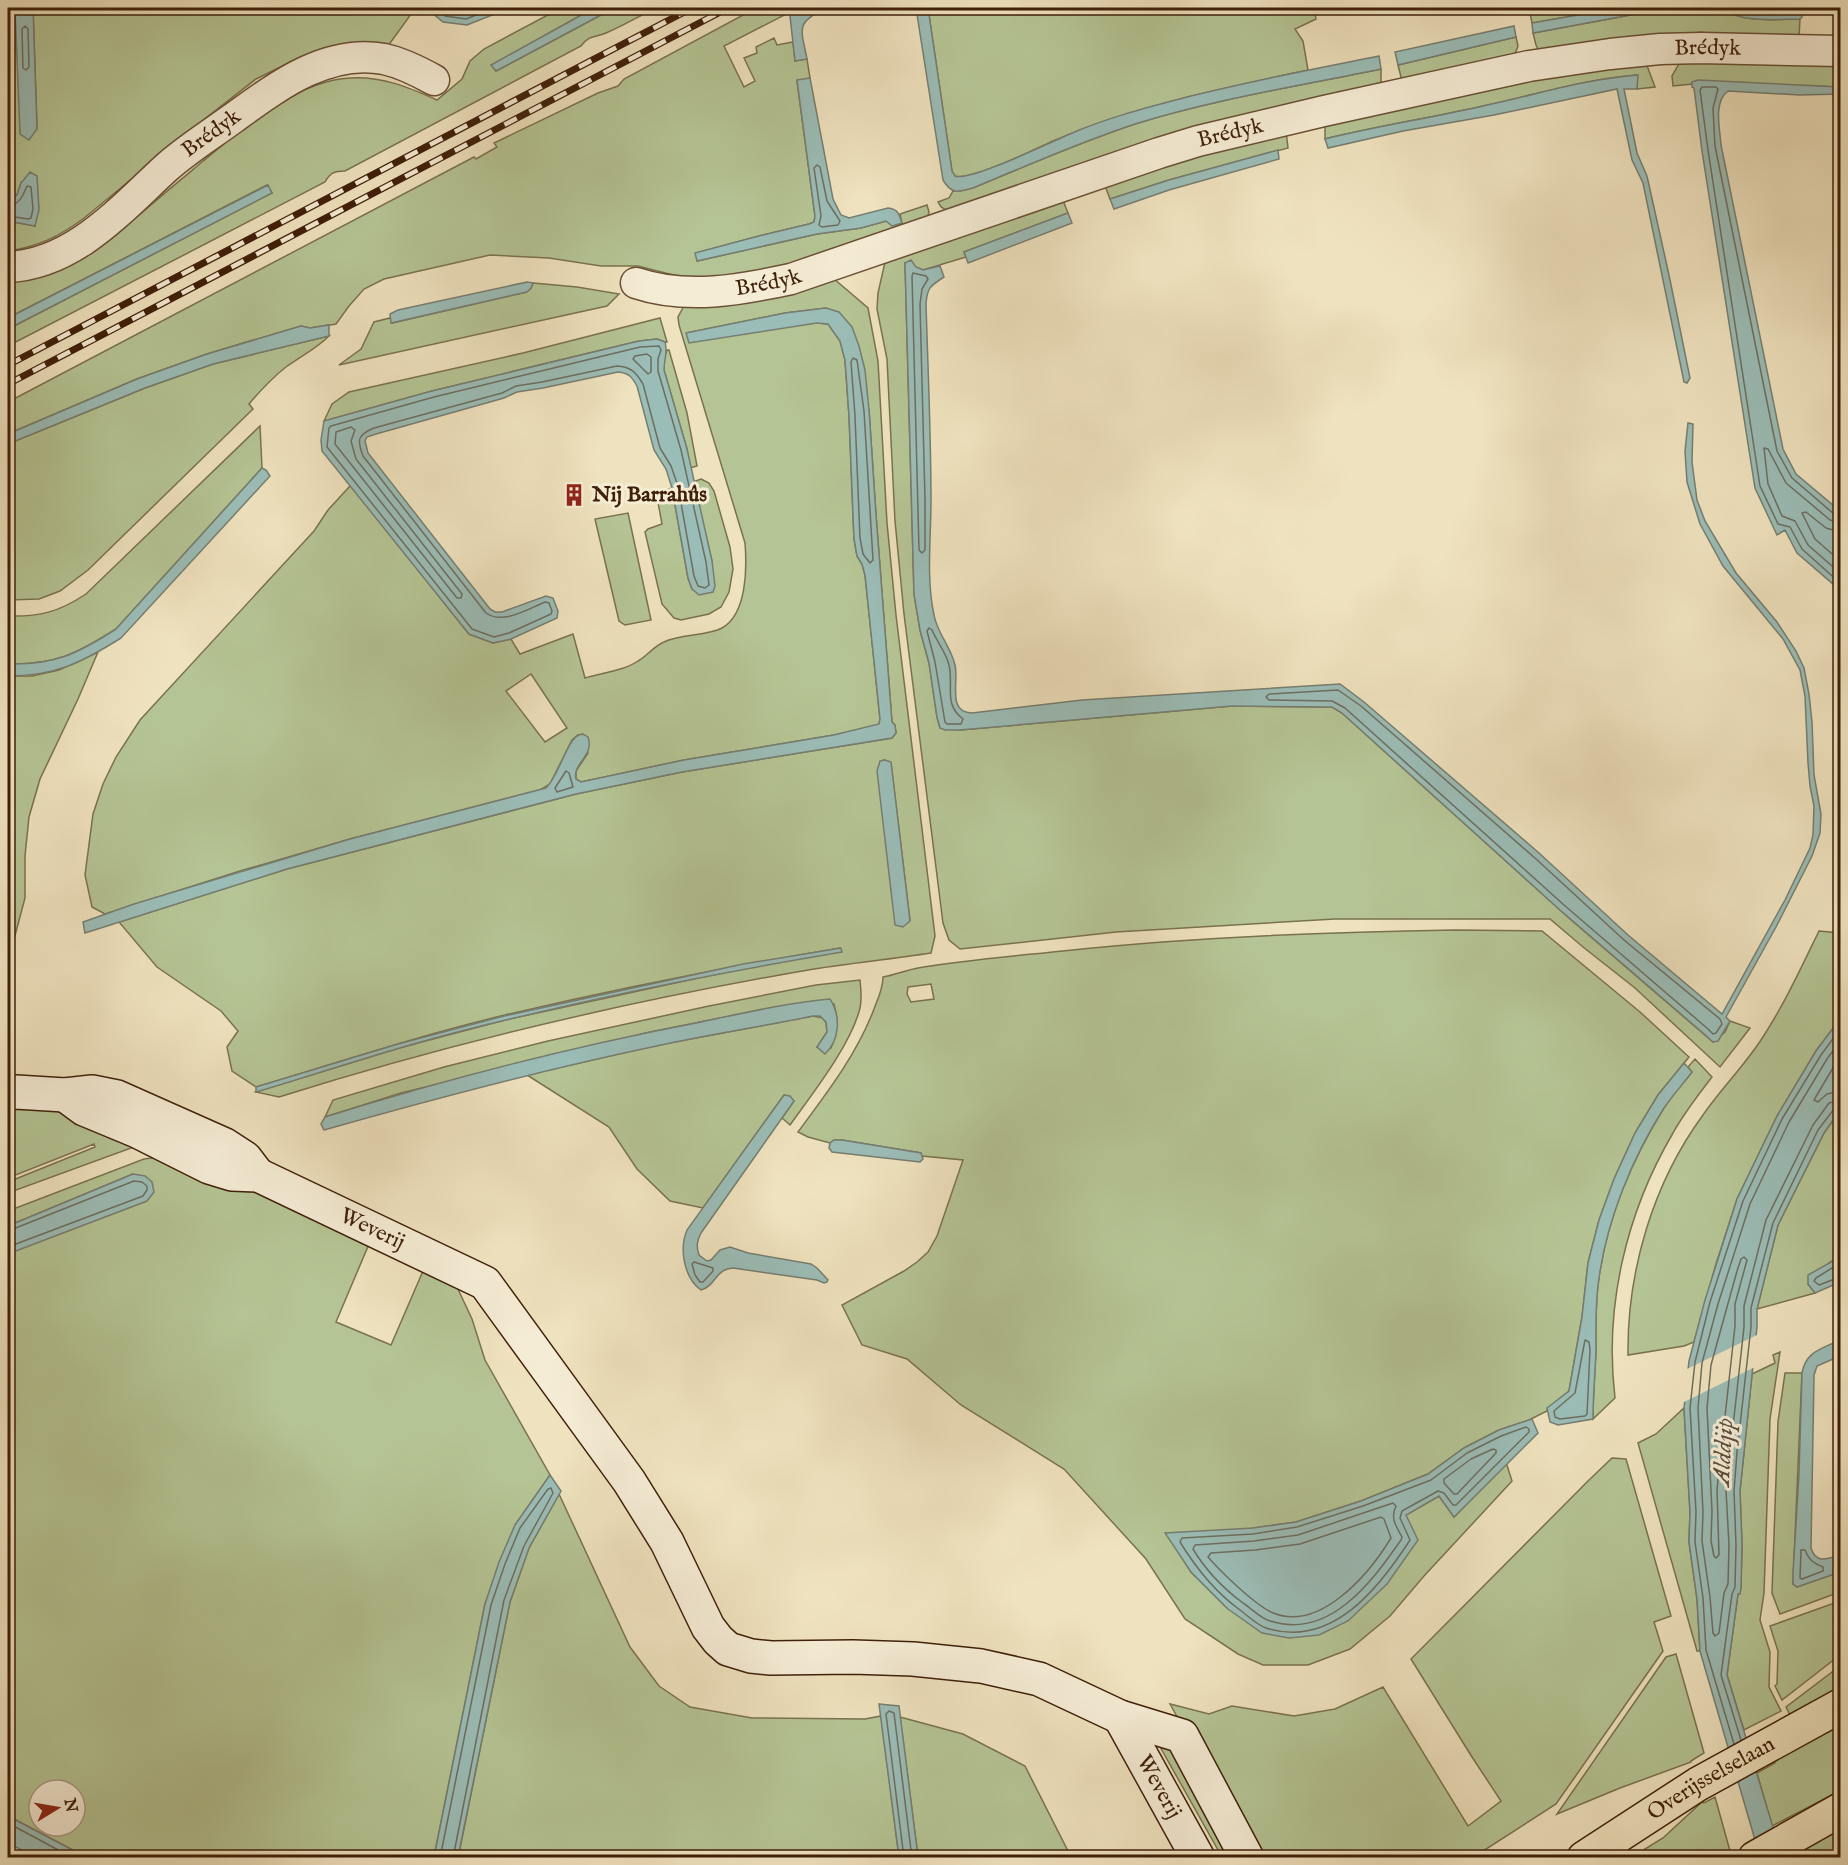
<svg xmlns="http://www.w3.org/2000/svg" width="1848" height="1865" viewBox="0 0 1848 1865" font-family="'IM FELL English',serif">
  <style>
    .green { fill: #b5c494; stroke: #7a724e; stroke-width: 1.5; fill-rule: evenodd }
    .water { fill: #9bbdb7; stroke: #767e71; stroke-width: 1.5 }
    .pier { fill: #efe2be }
    .lines { fill: none; stroke-linecap: round; stroke-linejoin: round }
    .shore { stroke: #6d6e60; stroke-width: 1.5 }
    .street-casing { stroke: #6b5036; stroke-width: 33 }
    .secondary-casing { stroke: #3f1f09; stroke-width: 36 }
    .primary-casing { stroke: #3f1f09; stroke-width: 36 }
    .street { stroke: #f5ecd5; stroke-width: 30 }
    .secondary { stroke: #f5ecd5; stroke-width: 33 }
    .primary { stroke: #efe2be; stroke-width: 33 }
    .rail-casing { stroke: #3f1f09; stroke-width: 7 }
    .rail { stroke: #f5ecd5; stroke-width: 4.5; stroke-dasharray: 14; stroke-linecap: butt }
    .labels { text-anchor: middle; dominant-baseline: central; stroke-width: 6; stroke-linejoin: round; paint-order: stroke }
    .street-label { font-size: 22px; fill: #3f1f09; stroke: #f5ecd5 }
    .poi-label { font-size: 22px; font-weight: bold; fill: #3f1f09; stroke: #f5ecd5; text-anchor: start }
    .water-label { font-size: 24px; font-style: italic; fill: #5b4e3d; stroke: #f5ecd5 }
  </style>
  <rect width="100%" height="100%" fill="#efe2be"/>
  <filter id="stains"><feTurbulence type="fractalNoise" baseFrequency=".00333" numOctaves="4"/><feColorMatrix values="0 0 0 0 .2 0 0 0 0 .09 0 0 0 0 .02 0 0 0 .5 -.17"/></filter>
  <radialGradient id="worn" r=".72"><stop offset=".6" stop-color="#630" stop-opacity="0"/><stop offset="1" stop-color="#630" stop-opacity=".3"/></radialGradient>
  <path class="green" d="M8,8H15L16,53L37,129L33,8H413L414,10L388,46H347L299,58L256,79L207,117L83,219C58,237 39,246 9,251L8,221L35,226L21,183L17,195L8,202Z
    M561,8H594L492,65L496,71L614,8H656C639,16 623,26 606,33C595,38 590,34 581,46L345,171C334,171 330,173 325,182L8,346V329L272,193L267,185L8,318V279C59,280 95,252 132,221C155,201 178,182 202,162C242,129 295,81 350,78C382,76 408,87 437,100L462,79L470,61L484,49Z
    M756,8H798L724,46L744,87L755,81L744,58L757,53L756,47L774,38L777,45L793,42L795,61L807,59L810,78L797,81L815,216L814,222L809,224L759,236L696,253L697,261L817,234L861,228L886,221L902,223L900,214L927,205L929,212L926,221L782,267L745,275L701,278L677,276L638,266H601L549,258L490,255L384,279L364,289L349,306L336,324L310,328L301,326L207,354L137,379L8,434V402L474,157L476,159L497,147L494,143L598,93L618,86L624,79Z
    M928,8H1314L1316,19L1295,29L1303,41L1308,70C1220,89 1136,106 1053,141C1035,149 970,182 954,176L952,171Z
    M1529,8H1618L1532,23Z
    M1668,8H1723C1742,24 1776,19 1800,19L1799,37H1711L1708,33L1700,32L1693,34L1539,51L1536,45L1533,33Z
    M1516,37L1518,46L1514,57L1402,81L1398,65Z
    M1680,62L1840,64V87L1692,82V84L1673,86L1672,76Z
    M1646,63L1655,87L1637,89V75C1585,79 1534,95 1483,106C1431,118 1377,126 1325,139V122L1550,75Z
    M1381,69V86L949,212L941,207L938,202L949,198L953,191H960L973,188C1026,166 1080,142 1135,124C1215,99 1299,86 1381,69Z
    M1286,131L1288,148L1169,180L1110,199L1104,183Z
    M1062,198L1068,213L964,252L966,257L923,270L905,263L914,594L920,630L929,663L937,717L940,728L960,730L1232,706L1332,707L1342,713L1570,919L1713,1042L1725,1032L1730,1021L1750,1028L1720,1067L1635,988L1583,947L1550,919H1335L1116,932L960,949L949,940L943,923L904,614L895,521L887,359L877,309L878,293L885,262Z
    M833,278L868,308L878,361L887,523L896,615L935,936L931,953C892,959 853,963 814,969C633,1000 454,1042 279,1097L256,1092L399,1048L505,1020L744,968L841,951L840,948C728,967 616,989 505,1015C421,1035 339,1062 256,1087L232,1071L227,1047L238,1031L221,1011L157,967L119,922L287,869L576,794L682,772L892,738L896,733L895,725L892,722L876,515L869,410L826,308L785,313L686,333L817,323L828,324L840,341L845,360L849,416L854,539L857,556L862,564L865,575L880,719L879,724L877,726L834,735L684,760L581,782L576,779V771L588,753L583,734L578,735L572,740L550,784L540,790L350,839L240,871L105,914L92,907L85,875L93,814L103,784L116,757L140,720L314,531L328,510L351,485L469,634L493,643L511,639L520,654L573,634L585,678C602,673 623,671 638,661C647,656 654,646 664,642C680,634 707,636 722,628C747,614 747,568 745,543L679,325L678,317L684,306ZM531,674L567,728L545,742L506,691ZM884,760L891,763L910,921Z
    M533,283L577,287L619,294L607,306L339,365L361,349L374,322L390,318L392,323L526,292L531,288Z
    M660,318L667,342H665L657,339L639,341L432,391L324,421L332,404L349,392L523,353Z
    M329,336C316,349 301,356 286,367C273,377 260,391 249,404L253,409L88,570L60,591L39,599L8,600V444L145,388L213,364Z
    M667,350H669L687,413L697,466L690,468L687,449L664,370V359Z
    M260,426L262,468L116,629C77,654 55,665 8,664V616C39,617 59,612 86,594Z
    M701,479L709,483L714,491L730,547L733,569L729,592L721,607L709,614L681,620L674,618L662,604L645,532L648,529L662,524L657,497L659,492L672,488L688,578L692,589L712,561L693,482Z
    M628,513L651,620L625,625L619,621L595,519Z
    M98,652L78,699L40,779L29,817L25,856V898L12,947L8,949V676H32L59,670Z
    M1455,930L1542,931L1640,1012L1689,1057L1658,1095L1635,1133L1614,1179L1599,1220L1588,1263L1582,1317L1569,1391L1548,1408L1547,1411L1529,1420L1499,1430L1464,1448L1428,1474L1361,1501L1296,1522L1171,1540L1191,1572L1228,1609L1406,1515L1439,1496L1454,1517L1506,1462L1512,1481L1424,1576L1390,1616L1350,1649L1308,1665H1263L1238,1654L1185,1619L1146,1559L1064,1469L961,1405L907,1359L862,1345L842,1305L904,1271L917,1262L928,1252L937,1236L963,1160L922,1156L921,1153L842,1140H834L830,1143L808,1137L798,1132C827,1093 857,1054 874,1009C878,998 883,989 883,977C895,975 906,970 918,968C966,960 1015,956 1063,951C1194,937 1324,932 1455,930ZM931,984L934,999L911,1002L907,994L908,987Z
    M1819,931L1840,933V1019L1816,1051L1777,1116L1737,1199L1716,1264L1694,1342L1684,1346L1628,1355C1627,1271 1653,1183 1703,1115C1721,1089 1744,1066 1761,1040C1784,1005 1801,968 1819,931Z
    M860,980C861,989 862,999 860,1008C851,1045 812,1094 790,1125L782,1118L794,1101L784,1095L703,1208L670,1201L637,1169L609,1127L527,1075L653,1046L813,1016L823,1018L826,1023L827,1032L817,1047L831,1048C837,1030 839,1023 834,1004L776,1007L650,1032L401,1093L325,1117L333,1100L444,1067L548,1041L709,1006L816,985Z
    M1695,1059L1712,1077C1698,1095 1684,1113 1673,1133C1626,1213 1604,1307 1615,1398L1593,1419C1593,1396 1595,1374 1596,1351C1596,1326 1595,1303 1599,1278C1607,1219 1632,1159 1664,1108C1672,1096 1682,1084 1692,1072L1688,1067Z
    M8,1108L60,1111L142,1144L8,1193V1182L95,1147L94,1144L8,1178Z
    M1840,1110V1257L1830,1262L1808,1284L1815,1293L1757,1309L1778,1225L1824,1133Z
    M168,1156L189,1166L294,1207L369,1244L336,1322L391,1345L423,1271L457,1287L472,1319L485,1360L550,1475L515,1525L485,1604L434,1857H86L8,1816V1254L36,1242L133,1174L8,1226V1211L144,1159ZM39,1790H75V1826H39Z
    M1780,1352L1770,1419L1764,1593L1760,1620L1770,1652L1769,1687L1781,1711L1744,1730L1727,1675L1738,1594L1741,1588L1742,1545L1740,1491L1752,1374L1775,1363L1773,1355Z
    M1785,1373H1802L1793,1584L1797,1587L1840,1572V1592L1780,1614L1772,1593L1778,1422Z
    M1684,1408L1690,1512L1689,1542L1697,1599L1700,1651H1697L1638,1443L1656,1434Z
    M1612,1458L1626,1459L1671,1616L1654,1622L1663,1651L1556,1804L1483,1851L1487,1857H1255L1170,1704L1209,1714L1232,1706L1294,1716L1335,1709L1383,1687L1468,1826L1501,1801L1472,1757L1411,1659L1588,1481Z
    M559,1494L630,1647L659,1686L690,1707L752,1718L865,1719L881,1716L899,1857L458,1858L510,1602L529,1548Z
    M1840,1601V1655L1782,1700L1775,1686L1777,1684L1778,1651L1770,1626Z
    M1676,1654L1704,1753L1691,1761V1762L1620,1788L1557,1814L1666,1657Z
    M1840,1666V1691L1790,1715L1786,1707Z
    M900,1717L963,1734L1025,1766L1071,1857H918Z
    M1840,1723V1791L1772,1826L1757,1773L1775,1763L1773,1758Z
    M1159,1745L1177,1747L1238,1857H1222Z
    M1715,1797L1730,1851L1719,1857H1632L1663,1838L1702,1802L1704,1803Z
    M1840,1827V1857L1793,1858L1801,1853L1800,1850Z"/>
  <path class="water" d="M15,8H33L37,129L29,140L20,134Z
    M432,8H510L467,25L443,22L432,13Z
    M594,8H614L496,71L491,65Z
    M798,8H826C795,23 801,28 807,59L795,61L790,16L791,12Z
    M916,8H928L952,171L955,176C970,182 1057,139 1077,131C1113,116 1150,107 1187,97C1250,81 1314,69 1379,56L1381,69C1299,86 1215,99 1135,124C1080,142 1026,166 973,188C958,192 952,195 943,180Z
    M1618,8H1668L1533,33L1532,23Z
    M1723,8H1738L1748,10H1797L1801,12L1802,17L1800,19C1776,19 1742,24 1723,8Z
    M1514,26L1516,37L1398,65L1395,52Z
    M1638,75L1637,89H1624L1637,153L1647,176L1669,275L1690,378L1687,383L1684,382L1643,183L1632,160L1617,89L1494,115L1403,131L1328,148L1325,139C1377,126 1431,118 1483,106C1535,95 1585,79 1638,75Z
    M810,78L833,199L841,215L849,218L888,208C898,209 899,214 902,223L892,226L886,221L861,228L817,234L697,261L695,253L759,236L809,224L814,222L815,216L797,80Z
    M1698,80L1840,87V94L1800,95L1728,91C1713,102 1720,129 1721,145L1783,449L1796,474L1840,511V590L1797,553L1785,530L1777,535L1755,488L1702,151L1694,88L1692,87V82Z
    M1278,150L1279,159L1169,190L1114,209L1110,199L1169,180Z
    M30,172L37,176L39,210L35,226L8,221V202L17,195L21,183Z
    M268,185L272,193L8,329V318Z
    M1068,213L1072,223L968,263L964,252Z
    M911,260L916,267L923,270L940,266L944,277C930,286 927,288 926,304C928,370 931,435 931,501C931,538 926,578 934,615C937,633 951,647 955,665C959,682 947,713 972,713L1082,700L1340,684L1364,702L1539,853L1628,935L1722,1014L1785,900L1810,848L1813,835L1814,806L1810,786L1808,763L1805,696L1800,670L1783,639L1723,566L1700,524L1687,482L1685,451L1688,423L1693,424L1692,462L1697,500L1705,521L1736,573L1777,622L1796,651L1804,668L1809,694L1812,722L1814,775L1821,814L1820,833L1812,856L1776,927L1726,1017L1730,1021L1718,1041L1713,1042L1703,1033L1560,910L1342,713L1332,707L1232,706L960,730H945L940,728L937,717L929,663L920,630L914,594L905,263Z
    M527,282L533,283L531,288L527,292L391,323L390,314L398,310Z
    M826,308L839,312L852,327L859,346L865,370L869,410L876,515L892,722L895,725L896,733L892,738L682,772L576,794L287,869L85,933L83,922L134,904L350,839L546,788C558,777 568,738 579,735C583,733 584,735 588,737C595,756 572,763 576,779L581,782L684,760L834,735L879,724L880,719L865,575L862,564L857,556L854,539L849,416L845,360L840,341L828,324L817,323L689,343L686,333L785,313Z
    M329,325V336L213,364L145,388L8,444V434L137,379L207,354L301,326L310,328Z
    M657,339L665,342C668,352 664,360 664,370L687,449L712,561L715,586L713,592L699,595L692,589L688,578L672,488L666,469L654,450L637,386C632,377 629,373 618,372L543,388L517,392L504,398L376,434L367,437L365,441L368,453L490,609L495,612H502L546,596L553,598L558,611L557,618L511,639L493,643L469,634L322,451L321,440L324,421L432,391L639,341Z
    M262,468L266,470L270,476L121,638C81,663 55,676 8,676V664C55,665 77,654 116,629Z
    M885,760L891,762L910,921L903,927L895,925L877,771L880,761Z
    M841,948L842,952C729,971 617,993 506,1020C422,1039 339,1067 256,1092V1087L398,1044L504,1016L743,964Z
    M830,999C841,1016 840,1040 825,1054L817,1047L827,1032L826,1022L820,1016H813C760,1027 705,1035 652,1047C542,1070 433,1099 324,1130L321,1124L325,1117C446,1079 571,1047 696,1023C740,1014 785,1003 830,999Z
    M1840,1019V1110L1824,1133L1778,1225L1757,1309V1327L1740,1491L1742,1545L1741,1588L1740,1594H1738L1727,1675L1782,1857H1760L1700,1651L1697,1599L1689,1542L1690,1512L1684,1408L1689,1361L1705,1300L1737,1199L1777,1116L1816,1051Z
    M1684,1063L1692,1072C1683,1084 1672,1096 1664,1108C1632,1158 1607,1220 1599,1278C1595,1303 1596,1326 1596,1351C1595,1374 1593,1396 1593,1419L1558,1425L1550,1422L1547,1408L1569,1391L1582,1317L1588,1263L1599,1220L1614,1179L1635,1133L1658,1095Z
    M784,1095L790,1096L794,1101L701,1233C697,1241 696,1246 699,1255L707,1261L711,1260L720,1250L730,1247L748,1253L811,1264L817,1268L828,1280L827,1282L824,1283L817,1280L733,1268C715,1269 716,1286 701,1290C684,1278 679,1249 687,1230Z
    M834,1140H842L921,1153L923,1159L920,1162L832,1152L829,1148L830,1143Z
    M133,1174L145,1176L152,1182L154,1192L147,1201L8,1254V1226Z
    M1840,1257V1282L1815,1293L1808,1284V1275Z
    M1840,1340V1356L1817,1366L1814,1375L1811,1548C1816,1564 1827,1559 1840,1555V1572L1797,1587L1793,1584V1573L1799,1474L1802,1373C1806,1351 1822,1349 1840,1340Z
    M1532,1419L1538,1433L1454,1517L1439,1496L1406,1515L1418,1540L1387,1584L1348,1621L1319,1635L1289,1638L1262,1633L1228,1609L1191,1572L1165,1533L1253,1528L1296,1522L1361,1501L1428,1474L1464,1448L1499,1430Z
    M550,1475L561,1491L529,1548L510,1602L458,1857H434L485,1604L499,1562L515,1525Z
    M879,1704L899,1706L918,1857H899Z
    M8,1816L86,1857H35L8,1843Z"/>
  <path class="pier" d="M1759,1334L1755,1367L1682,1403L1685,1370Z"/>
  <g class="lines">
    <path class="shore" d="M438,8L445,16L466,19L494,8
      M1732,8L1754,13H1788L1791,11V8
      M25,26L28,29L29,67L26,70L23,68L22,29Z
      M817,165L820,167L827,201L840,221L838,225L822,227L819,225L821,216L814,168Z
      M8,206C19,205 23,196 27,186L31,187L33,209L31,218L28,219L8,216
      M913,273L926,276L928,279L922,289L920,304L925,499V550L922,553L919,550L912,276Z
      M659,346L661,350L658,359V371L681,450L706,562L709,585L705,588L698,586L694,576L678,486L671,466L660,448L643,384C636,372 631,367 617,366L542,382L516,386L502,393L374,428C357,435 357,440 363,456L486,613C503,625 528,609 545,602L549,603L552,611L551,614L509,633L494,637L472,629L327,447L329,428L331,426L434,397L566,365L640,347Z
      M647,354L651,357V372L648,374L633,359L635,356Z
      M853,358L857,360L864,411L873,560L870,563L863,554L860,538L855,416L851,362Z
      M351,427L355,430L351,441L356,459L462,594L461,598H457L335,444L336,432Z
      M1840,515L1834,514L1792,478L1777,451L1715,146L1713,108L1718,89L1716,87H1702L1700,90L1708,150L1760,486L1778,524L1790,527L1802,549L1840,583
      M1840,523L1830,520L1786,483L1768,449L1764,448L1768,484L1782,516L1795,521L1808,545L1840,573
      M1840,532L1826,528L1806,512L1802,513L1815,539L1840,561
      M929,628L932,630C937,642 946,652 949,665C954,686 943,704 963,719L961,724H947L945,722L935,662L927,631Z
      M1338,690L1361,706L1535,858L1624,940L1720,1019L1722,1024L1716,1033L1713,1034L1708,1029L1564,905L1345,708L1332,701L1269,700L1266,697L1269,694Z
      M566,771L569,773L573,787L557,792L555,788Z
      M1840,1041L1827,1059L1789,1122L1750,1204L1718,1304L1702,1363L1698,1408L1703,1512L1702,1541L1710,1597L1713,1633L1715,1636L1719,1633L1724,1593L1728,1584L1729,1545L1726,1490L1744,1327V1306L1766,1220L1813,1125L1829,1103L1840,1100
      M1840,1056L1814,1100L1818,1102L1827,1094L1840,1091
      M8,1231L134,1181L142,1182L147,1186V1190L143,1196L8,1247
      M1744,1257L1747,1260L1735,1304V1326L1717,1489L1719,1555L1716,1558L1714,1556L1711,1541L1712,1511L1707,1408L1711,1365L1737,1271L1741,1259Z
      M694,1262L713,1268V1271L703,1282H700L695,1275L692,1264Z
      M1840,1263L1816,1278L1814,1281L1819,1285L1840,1277
      M1585,1340L1589,1342L1590,1350L1587,1414L1585,1416L1560,1419L1555,1417L1554,1411L1575,1393Z
      M1526,1427L1529,1429V1432L1456,1505H1453L1444,1493L1438,1491L1402,1511L1400,1518L1410,1540C1379,1588 1332,1649 1266,1628C1257,1625 1248,1616 1240,1610C1215,1592 1196,1568 1180,1542L1182,1538L1253,1534L1297,1527L1363,1506L1431,1480L1467,1453L1501,1436Z
      M1493,1449L1496,1450V1453L1457,1494H1454L1444,1483V1479L1471,1459Z
      M1393,1503L1396,1506C1390,1518 1396,1526 1402,1537L1401,1540C1371,1583 1329,1640 1270,1621C1260,1618 1251,1608 1243,1603C1224,1589 1205,1569 1193,1549L1195,1545L1254,1541L1298,1535Z
      M1381,1517L1384,1519L1391,1538C1369,1574 1319,1634 1271,1612C1253,1603 1221,1572 1208,1557L1211,1553L1255,1550L1300,1544Z
      M1801,1550H1805C1809,1560 1813,1563 1823,1567V1571L1802,1579L1800,1578Z
      M1741,1740L1721,1675L1732,1594L1735,1587L1736,1545L1734,1491L1737,1452L1751,1327V1308L1773,1223L1818,1130L1834,1109L1840,1107
      M1734,1744L1706,1650L1703,1598L1695,1542L1696,1512L1690,1408L1695,1362L1710,1302L1743,1201L1782,1119L1821,1055L1840,1029
      M8,1823L73,1858
      M440,1858L491,1605L505,1564L520,1528L548,1489L551,1488L553,1493L524,1546L504,1600L453,1858
      M904,1858L886,1714L889,1711L894,1713L912,1858"/>
    <g class="street-casing">
      <g id="street">
        <path id="s1" d="M8,267C74,264 120,210 166,168C186,150 210,135 232,119C275,88 326,48 384,59C402,63 418,71 434,80"/>
        <path id="s2" d="M636,283C687,300 740,290 791,279L1159,153L1198,141L1324,111L1529,66L1610,54L1660,49L1701,48L1840,51"/>
      </g>
    </g>
    <g class="secondary-casing">
      <g id="secondary">
        <path d="M8,1093L16,1092L65,1095L92,1092L117,1097L225,1145L245,1158L258,1175"/>
        <path id="s3" d="M65,1095L84,1109L137,1131L209,1167L232,1174L258,1175L485,1283L629,1481L667,1542L708,1627L718,1640L728,1649L751,1656L771,1658L853,1657L913,1659L981,1666L1039,1679L1120,1717L1182,1736L1247,1858"/>
        <path id="s4" d="M1120,1717L1198,1858"/>
      </g>
    </g>
    <g class="primary-casing">
      <g id="primary">
        <path id="s5" d="M1584,1858L1698,1784L1840,1706"/>
        <path d="M1755,1858L1840,1810"/>
      </g>
    </g>
    <use href="#street" class="street"/>
    <use href="#secondary" class="secondary"/>
    <use href="#primary" class="primary"/>
    <g class="rail-casing">
      <path id="rail" d="M8,365L692,8
        M8,384L728,8"/>
    </g>
    <use href="#rail" class="rail"/>
  </g>
  <defs>
    <g id="building-bare" transform="scale(1.8)"><path d="M-4-6H4V6H1V3H-1V6H-4ZM-2.5-4.3h1.7v1.8h-1.7ZM.8-4.3h1.7v1.8H.8ZM-2.5-1h1.7V.8h-1.7ZM.8-1h1.7V.8H.8Z" fill="#8f2418" stroke="#f5ecd5" stroke-width="2.5" paint-order="stroke"/></g>
  </defs>
  <g fill-rule="evenodd">
    <use href="#building-bare" x="574" y="495"/>
  </g>
  <g class="labels">
    <g class="street-label">
      <text stroke="none"><textPath href="#s2" startOffset="1106">Brédyk</textPath></text>
      <text stroke="none"><textPath href="#s1" startOffset="248">Brédyk</textPath></text>
      <text stroke="none"><textPath href="#s2" startOffset="620">Brédyk</textPath></text>
      <text stroke="none"><textPath href="#s2" startOffset="134">Brédyk</textPath></text>
      <text stroke="none"><textPath href="#s3" startOffset="338">Weverij</textPath></text>
      <text stroke="none"><textPath href="#s5" startOffset="150">Overijsselselaan</textPath></text>
      <text stroke="none"><textPath href="#s4" startOffset="80">Weverij</textPath></text>
    </g>
    <g class="poi-label">
      <text x="592" y="495">Nij Barrahûs</text>
    </g>
    <g class="water-label">
      <text transform="translate(1724 1452) rotate(-87)">Alddjip</text>
    </g>
  </g>
  <rect width="1848" height="1865" fill="none" stroke="#efe2be" stroke-width="30"/>
  <rect x="9" y="9" width="1830" height="1847" fill="none" stroke="#3f1f09" stroke-width="3"/>
  <rect x="15" y="15" width="1818" height="1835" fill="none" stroke="#3f1f09" stroke-width="1.5"/>
  <g transform="translate(57 1808) rotate(79)"><circle r="28" fill="#f5ecd5" stroke="#ac9a83" stroke-width="1.5"/>
  <path d="M0-4.5L10 22L0 15L-10 22Z" fill="#8f2418"/>
  <text y="-9" font-size="16" font-weight="bold" text-anchor="middle" fill="#3f1f09">N</text>
  </g>
  <rect width="100%" height="100%" filter="url(#stains)"/>
  <rect width="100%" height="100%" fill="url(#worn)"/>
</svg>
